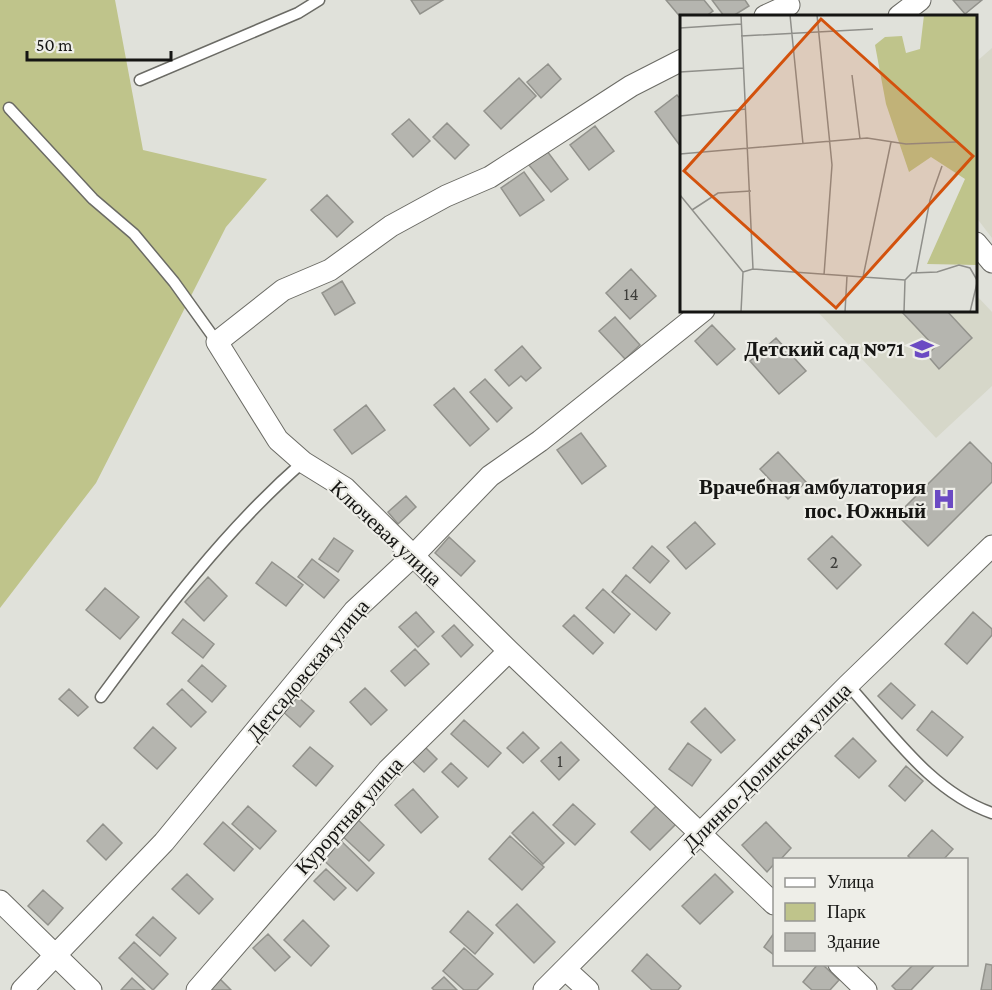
<svg xmlns="http://www.w3.org/2000/svg" width="992" height="990" viewBox="0 0 992 990" font-family="'Crimson Pro',serif">
  <style>
    .built { fill: #d6d7c9 }
    .green { fill: #bfc48b }
    .building { fill: #b5b5af; stroke: #92928c; stroke-width: 1.5 }
    .lines { fill: none; stroke-linecap: round; stroke-linejoin: round }
    .lane-casing { stroke: #6b6b65; stroke-width: 13 }
    .street-casing { stroke: #6b6b65; stroke-width: 23 }
    .lane { stroke: #fff; stroke-width: 10 }
    .street { stroke: #fff; stroke-width: 21 }
    .labels { text-anchor: middle; dominant-baseline: central; stroke-width: 4.5; stroke-linejoin: round; paint-order: stroke }
    .number-label { font-size: 18px; fill: #3d3d3a }
    .poi-label { font-size: 21px; font-weight: bold; fill: #151513; stroke: #eeeee8; text-anchor: end }
    .street-label { font-size: 21px; fill: #151513; stroke: #eeeee8 }
    .inset-road { fill: none; stroke: #8f8f8a; stroke-width: 1.5 }
    .view { fill: #d3520d; fill-opacity: 0.15; stroke: #d3520d; stroke-width: 3 }
    .inset-edge { fill: none; stroke: #151513; stroke-width: 3 }
  </style>
  <rect width="100%" height="100%" fill="#e0e1da"/>
  <path class="built" d="M992,48V238L976,217V62Z
    M976,295L992,312V386L936,438L817,311L976,310Z"/>
  <path class="green" d="M0,0H115L143,150L267,179L226,227L96,483L0,608Z"/>
  <path class="building" d="M411,0H443L420,14Z
    M666,0H704L713,11L706,16H682V19Z
    M712,0H745L749,6L733,16H724Z
    M953,0H982L965,14Z
    M548,64L561,79L541,98L527,82Z
    M519,78L536,96L501,129L484,111Z
    M677,95L682,101L681,147L655,112Z
    M409,119L430,141L413,157L392,134Z
    M447,123L469,145L455,159L433,137Z
    M595,126L614,151L589,170L570,145Z
    M547,151L568,179L551,192L529,165Z
    M524,172L544,200L520,216L501,188Z
    M327,195L353,222L337,237L311,210Z
    M631,269L656,296L630,319L606,293Z
    M342,281L355,303L335,315L322,293Z
    M900,310H946L972,338L939,369L927,355L935,347Z
    M615,317L640,345L625,359L599,331Z
    M712,325L735,349L717,365L695,341Z
    M776,338L806,371L779,394L750,361Z
    M522,346L541,368L526,381L521,376L509,386L495,370Z
    M485,379L512,408L497,422L470,392Z
    M454,388L489,429L470,446L434,405Z
    M366,405L385,430L352,454L334,430Z
    M581,433L606,466L582,484L557,450Z
    M970,442L992,464V482L928,546L897,515Z
    M778,452L806,482L788,499L760,469Z
    M406,496L416,507L398,524L388,512Z
    M695,522L715,544L686,569L667,547Z
    M832,536L861,565L837,589L808,559Z
    M449,537L475,561L461,576L435,553Z
    M334,538L353,551L338,572L319,559Z
    M652,546L669,561L650,583L633,568Z
    M312,559L339,580L324,598L298,577Z
    M272,562L303,585L286,606L256,583Z
    M626,575L670,613L656,630L612,592Z
    M208,577L227,596L204,621L185,602Z
    M105,588L139,617L120,639L86,610Z
    M603,589L630,614L614,633L586,608Z
    M416,612L434,632L418,647L399,627Z
    M973,612L992,629V635L967,664L945,644Z
    M574,615L603,643L593,654L563,626Z
    M183,619L214,644L203,658L172,633Z
    M454,625L473,645L461,657L442,636Z
    M415,649L429,664L405,686L391,671Z
    M202,665L226,686L212,702L188,681Z
    M891,683L915,705L902,719L878,696Z
    M365,688L387,710L371,725L350,702Z
    M69,689L88,707L78,716L59,699Z
    M182,689L206,712L191,727L167,704Z
    M293,693L314,711L300,727L280,709Z
    M705,708L735,740L721,753L691,722Z
    M932,711L963,737L947,756L917,730Z
    M464,720L501,753L488,767L451,734Z
    M153,727L176,748L157,769L134,748Z
    M523,732L539,748L523,763L507,748Z
    M853,738L876,761L859,778L835,756Z
    M420,742L437,759L424,772L407,756Z
    M561,742L579,760L559,780L541,761Z
    M688,743L711,760L692,786L669,769Z
    M310,747L333,766L316,786L293,766Z
    M451,763L467,778L458,787L442,772Z
    M906,766L923,781L905,801L889,786Z
    M413,789L438,817L421,833L395,805Z
    M573,804L595,824L575,845L553,825Z
    M658,804L677,823L650,850L631,832Z
    M248,806L276,831L260,849L232,824Z
    M533,812L564,843L543,864L512,833Z
    M353,815L384,845L369,861L338,832Z
    M223,822L253,849L234,871L204,844Z
    M766,822L791,848L780,860H774V864L767,872L742,845Z
    M103,824L122,843L106,860L87,841Z
    M932,830L953,849L943,860H912L908,856Z
    M335,835L374,873L357,891L317,854Z
    M510,836L544,867L522,890L489,859Z
    M326,869L346,888L334,900L314,881Z
    M187,874L213,899L199,914L172,889Z
    M715,874L733,892L700,924L682,906Z
    M43,890L63,908L48,925L28,906Z
    M517,904L555,942L534,963L496,925Z
    M468,911L493,933L475,954L450,932Z
    M153,917L176,938L160,956L136,935Z
    M303,920L329,946L311,966L284,940Z
    M774,933V955L764,947Z
    M268,934L290,957L275,971L253,948Z
    M134,942L168,974L153,990L119,958Z
    M464,948L493,974L477,990H464L443,971Z
    M647,954L681,986L678,990H652L632,971Z
    M818,964H822L839,980L830,990H812L803,982Z
    M914,964H936L911,990H896L892,986Z
    M986,964L992,965V990H981Z
    M444,977L457,990H434L432,988Z
    M132,978L145,990H121Z
    M220,979L231,990H208Z"/>
  <g class="lines">
    <g class="lane-casing">
      <path id="lane" d="M140,80L298,13L319,0
        M9,108L93,199L134,234L174,282L217,342
        M848,685C891,732 931,792 992,813
        M101,697C163,613 224,531 303,462"/>
    </g>
    <g class="street-casing">
      <path id="street" d="M765,16L789,5
        M899,16L920,0
        M682,60L631,86L490,177L446,196L391,226L330,270L283,290L217,342L278,440L303,462L345,488L509,651L774,904
        M976,243L992,262
        M0,901L91,990
        M839,964L866,990
        M565,969L588,990
        M22,990L164,842L354,611L413,556L490,476L540,441L704,310
        M197,990L388,770L509,651
        M544,990L848,685L992,546"/>
    </g>
    <use href="#lane" class="lane"/>
    <use href="#street" class="street"/>
  </g>
  <defs>
    <g id="school-bare" transform="scale(1.8)"><path d="M0-5L7-2L0 1L-7-2ZM-4 1L0 2.5L4 1V4Q0 6-4 4Z" fill="#6b4ac3" stroke="#eeeee8" stroke-width="2.5" paint-order="stroke"/></g>
    <g id="hospital-bare" transform="scale(1.8)"><path d="M-5-5h3v3.5h4V-5h3V5h-3V1.5h-4V5h-3Z" fill="#6b4ac3" stroke="#eeeee8" stroke-width="2.5" paint-order="stroke"/></g>
  </defs>
  <g fill-rule="evenodd">
    <use href="#school-bare" x="922" y="349"/>
    <use href="#hospital-bare" x="944" y="499"/>
  </g>
  <g class="labels">
    <g class="number-label">
      <text x="631" y="294">14</text>
      <text x="834" y="562">2</text>
      <text x="560" y="761">1</text>
    </g>
    <g class="poi-label">
      <text x="904" y="349">Детский сад №71</text>
      <text x="926" y="487">Врачебная амбулатория<tspan x="926" dy="24">пос. Южный</tspan></text>
    </g>
    <g class="street-label">
      <text transform="translate(386 533) rotate(43)">Ключевая улица</text>
      <text transform="translate(308 670) rotate(-50)">Детсадовская улица</text>
      <text transform="translate(767 767) rotate(-45)">Длинно-Долинская улица</text>
      <text transform="translate(349 816) rotate(-48)">Курортная улица</text>
    </g>
  </g>
  <g transform="translate(680 15)">
    <rect width="297" height="297" fill="#e0e1da"/>
    <path d="M244,0H297V250L247,249L285,164L251,142L229,157L206,89L195,30L205,22L222,21L226,38L240,34Z" fill="#bfc48b"/>
    <path class="inset-road" d="M61,0L73,254L63,257M110,0L123,129M137,0L152,150L144,260M0,13L61,9M61,21L193,14M0,57L64,53M172,60L180,124M0,101L66,94M0,139L187,123L226,129L276,127M0,180L63,257L61,297M12,195L38,178L71,176M73,254L225,265M236,258L250,185L262,151M183,262L211,127M225,265L232,258L257,257L279,250L290,253L297,265M165,297L167,261M224,297L225,265M290,297L297,268"/>
    <path class="view" d="M141,4L293,141L156,293L4,156Z"/>
    <rect width="297" height="297" class="inset-edge"/>
  </g>
  <rect x="773" y="858" width="195" height="108" fill="#eeeee8" stroke="#979793" stroke-width="1.5"/>
  <rect x="785" y="878" width="30" height="9" fill="#ffffff" stroke="#979793" stroke-width="1.5"/>
  <text x="827" y="888" font-size="18" fill="#151513">Улица</text>
  <rect x="785" y="903" width="30" height="18" fill="#bfc48b" stroke="#979793" stroke-width="1.5"/>
  <text x="827" y="918" font-size="18" fill="#151513">Парк</text>
  <rect x="785" y="933" width="30" height="18" fill="#b5b5af" stroke="#979793" stroke-width="1.5"/>
  <text x="827" y="948" font-size="18" fill="#151513">Здание</text>
  <path d="M27 51v9h144v-9" fill="none" stroke="#151513" stroke-width="3"/>
  <text x="36" y="51" font-size="18" fill="#151513" stroke="#eeeee8" stroke-width="4.5" paint-order="stroke">50 m</text>
</svg>
